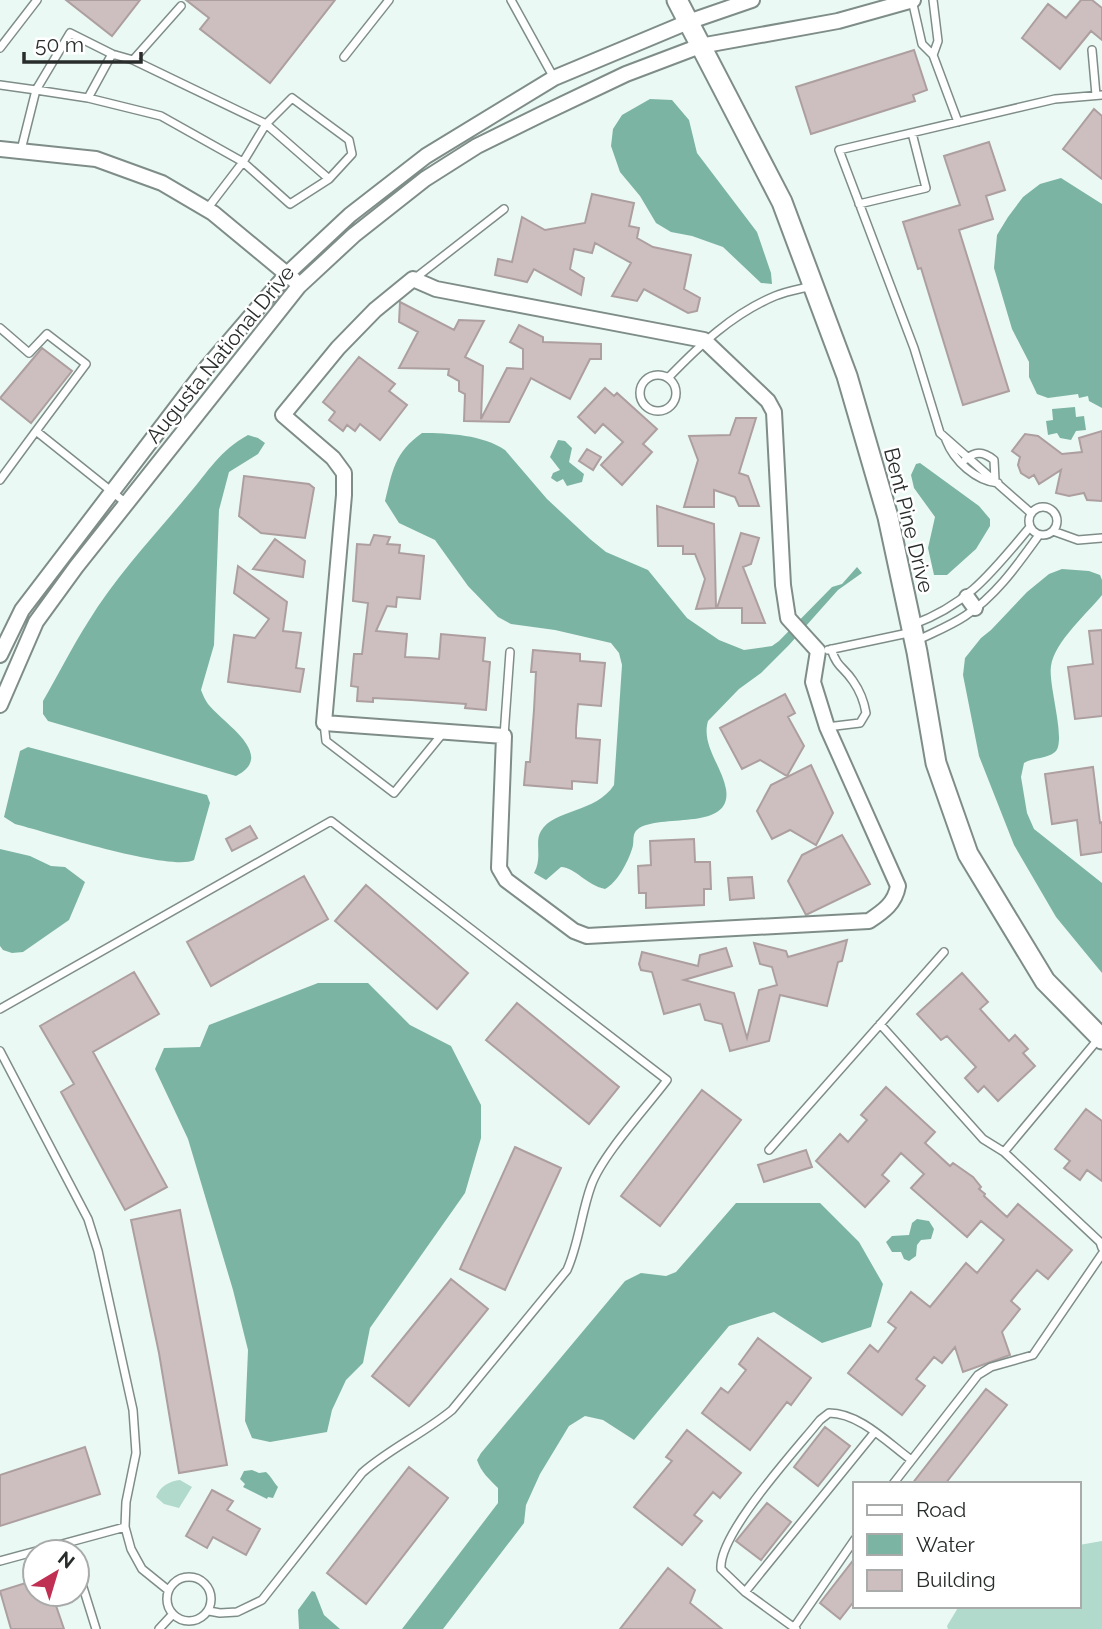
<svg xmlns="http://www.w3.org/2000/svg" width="1102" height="1629" viewBox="0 0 1102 1629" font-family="Raleway,sans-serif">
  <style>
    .green { fill: #b1dacc }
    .water { fill: #7cb4a3 }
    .building { fill: #cdbebf; stroke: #ad9fa0; stroke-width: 2 }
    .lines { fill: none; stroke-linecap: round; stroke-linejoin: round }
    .lane-casing { stroke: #7f8d88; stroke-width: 10 }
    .street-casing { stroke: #7f8d88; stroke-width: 18 }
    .secondary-casing { stroke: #7f8d88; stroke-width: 23 }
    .lane { stroke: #fff; stroke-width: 7 }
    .street { stroke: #fff; stroke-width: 14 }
    .secondary { stroke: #fff; stroke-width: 19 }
    .labels { text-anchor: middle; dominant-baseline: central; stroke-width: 5; stroke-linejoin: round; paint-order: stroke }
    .street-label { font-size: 21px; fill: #282d2b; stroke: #fff }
  </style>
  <rect width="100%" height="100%" fill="#ebf9f4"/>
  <path class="green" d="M180,1480L192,1487L179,1508L164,1504L156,1497C160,1486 170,1481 180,1480Z
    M1102,1541V1629H948L947,1626L959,1606H1079V1545Z"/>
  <path class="water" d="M650,99L672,100L689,120L697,153L757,232L771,273L772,284L761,283L723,247L692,236L671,232L656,223L640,196L620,172L611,146L613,129L622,115Z
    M1061,178L1102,204V408L1089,401L1088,396L1079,398L1078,394L1048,398L1037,394L1029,377V362L1012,329L994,268L997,235L1008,217L1023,197L1040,184Z
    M1075,407L1076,417L1084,416L1086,430L1076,431L1071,440L1060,438L1057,433L1048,435L1046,421L1053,420L1052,409Z
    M422,433C449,433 483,435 505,450L547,499L590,539L606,552L648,570L687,618L719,640L744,650L772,646L779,641L832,587L842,584L857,567L862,573L838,590L789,645L761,673L739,689L708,721C701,745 722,766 726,789C733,832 662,813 638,829C631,834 635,842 632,849C628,862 617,883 605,889C586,885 576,868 561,867L546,880L534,873C543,857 534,842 541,831C554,809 596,813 614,785L622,665L619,653L611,643L555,630L511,624L498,617L468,586L435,540L399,523L385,501C393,470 394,453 422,433Z
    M248,435L258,438L265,443L258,454L229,472L219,510L214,645L201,690C203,695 205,700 208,704C224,724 277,755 236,776L48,721L43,714V701C58,675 72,647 88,622C116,576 154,536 188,495C208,472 220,450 248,435Z
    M558,440L565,441L572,448L569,462L584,474L582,482L567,486L563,479L557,482L551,478L553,473L560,470L550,457Z
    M920,463L979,506L990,519V526L976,549L947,575H934L928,548L935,517L914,488L911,475L916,464Z
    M1062,569L1089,571L1100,575L1102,580V595C1087,614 1055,641 1051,666C1048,685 1067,742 1055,752C1047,759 1034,757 1024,763L1021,777L1027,813L1034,829L1102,883V973L1056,917L1014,845L979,756L963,675L965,658L981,638L991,630L1027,592L1049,574Z
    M28,747L207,795L210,803L194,860C172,872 46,832 15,824L4,817L20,751Z
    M0,849L30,856L51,866L65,867L85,882L69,920L23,952L12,953L3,950L0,946Z
    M318,983H368L410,1025L451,1046L481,1105V1138L465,1193L370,1328L363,1363L346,1380L332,1410L327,1432L270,1442L252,1438L245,1421L248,1350L233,1290L188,1139L155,1069L164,1048L200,1047L209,1025Z
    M736,1203H820L859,1242L883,1284L871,1327L822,1343L774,1312L729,1326L634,1440L603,1420L585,1416L569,1426L540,1474L526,1505L524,1523L443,1629H402L498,1503V1488C489,1479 481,1472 477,1460L481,1453L625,1281L641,1273L666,1276L676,1272Z
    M917,1219L929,1221L934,1229L931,1239L921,1240L917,1245L916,1256L909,1261L904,1259L901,1252H892L886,1242L892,1236L909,1235L912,1223Z
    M252,1470L259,1473L266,1472C271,1476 274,1483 278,1487L273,1498L268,1497L267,1499L243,1487L245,1484L240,1479L244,1471Z
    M312,1591L315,1592L324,1615L340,1629H299L298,1610Z"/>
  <path class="building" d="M66,0H140L112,36Z
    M186,0H335L270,83L200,29L209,18Z
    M1081,0H1092L1102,8V40L1091,31L1060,69L1022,38L1048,4L1066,18Z
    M914,50L927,90L913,95L915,101L811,134L796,87Z
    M1094,109L1102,116V179L1063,149Z
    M989,142L1005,190L986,196L993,219L959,230L1009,391L963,405L921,268L918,269L903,222L960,205L944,156Z
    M592,194L634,203L629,226L639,228L637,238L653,247L691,255L684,289L700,298L697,311L688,313L644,289L637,301L612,296L631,263L595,243L592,253L574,249L570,269L584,278L581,295L534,269L527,282L495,275L498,259L512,262L522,217L545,230L585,223Z
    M400,302L454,330L459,320L484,321L465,357L483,366L481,419L507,368L523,369V349L510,342L519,325L543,337V342L601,344V359H590L570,399L531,378L509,422L464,421L465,394L459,391V381L448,375L449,369L399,368L418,332L399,322Z
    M42,348L72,371L31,423L0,398Z
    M359,357L395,384L389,391L407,405L380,440L360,424L355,431L347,425L343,431L329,420L335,412L323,402Z
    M605,388L614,396L617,393L657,429L643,444L652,452L622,485L601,465L623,442L603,424L595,433L578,417Z
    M736,418H756L739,473L748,476L759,506H739L735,497L714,490V507H684L698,460L689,436L730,435Z
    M1102,431V501L1087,500L1084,493L1069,496L1056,493L1061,470L1039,484L1034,475L1029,478L1021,473L1018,465L1020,457L1012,451L1025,434L1038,436L1062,454L1082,452L1079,438Z
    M587,449L601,457L593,470L579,461Z
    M244,476L309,484L314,488L305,538L261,533L239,516Z
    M657,506L714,524L716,608L696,609L705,579L695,554H683V546H658Z
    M741,533L759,538L751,564L743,567L765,623H742V608H717Z
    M374,535L390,537L387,544L400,545L399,553L424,556L420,599L397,597L396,607L387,606L376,631L407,634L405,657L429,658L439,659L441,634L485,638L483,661L490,662L486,710L465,708L466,704L411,700L373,698V702L357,701L358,687L351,686L354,654H362L368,603L353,601L357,544L370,545Z
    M275,539L305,561L303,577L253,569Z
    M238,566L287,602L283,631L301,633L296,668L304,669L300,692L228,682L234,635L255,638L269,619L234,593Z
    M1102,630V716L1075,719L1068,667L1093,664L1089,631Z
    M533,650L580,654V661L605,663L601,706L578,704L576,729V738L600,740L597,783L572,781V789L524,785L526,762H530L534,710L536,672H531Z
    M785,694L795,713L788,717L804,746L787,776L760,760L742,769L720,728Z
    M811,765L833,813L816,845L790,830L772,839L757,811L771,785Z
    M1093,767L1100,823L1102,822V852L1081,855L1077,820L1052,824L1045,774Z
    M250,826L257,838L232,851L226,839Z
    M842,835L870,884L806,915L788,881L802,855Z
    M694,839L695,862H710L711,889H704V905L646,908V893H639L638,866L651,865L650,841Z
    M304,876L328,919L211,986L187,942Z
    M752,877L754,898L730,900L728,878Z
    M366,885L468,973L437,1009L335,921Z
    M847,940L842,961L838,962L827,1006L780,995L769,1041L730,1051L722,1024L705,1020L700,1004L664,1014L652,972L641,970L639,964L642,952L698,966L700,955L726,948L732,966L684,980L734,993L747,1038L759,990L777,985L772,967L760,964L754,943L786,951L788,957Z
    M134,972L159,1014L93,1052L167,1187L125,1210L61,1092L74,1084L40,1026Z
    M962,973L988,1002L980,1009L1009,1041L1015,1035L1028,1049L1023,1053L1035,1066L998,1101L984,1086L978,1092L965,1078L976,1067L947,1036L941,1040L917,1014Z
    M517,1003L619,1087L589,1124L486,1040Z
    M886,1087L935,1132L925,1143L950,1166L953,1163L973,1177L981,1187L979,1189L985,1194L984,1196L1007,1217L1018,1204L1072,1250L1048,1279L1037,1270L1011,1301L1020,1309L1002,1332L1010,1355L963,1372L955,1347L942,1363L934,1357L916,1379L925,1386L902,1415L848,1373L870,1345L878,1352L896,1328L888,1322L911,1292L930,1307L966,1263L977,1273L1004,1240L981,1221L967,1237L911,1188L924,1174L901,1153L882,1175L889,1181L865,1207L816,1161L840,1134L848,1142L867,1120L861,1115Z
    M702,1090L741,1120L660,1226L621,1196Z
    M1086,1109L1102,1121V1181L1087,1170L1080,1180L1064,1168L1070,1161L1055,1149Z
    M515,1147L561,1168L505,1290L460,1269Z
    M806,1150L812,1167L764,1182L758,1165Z
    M180,1210L227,1465L179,1473L159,1353L131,1220Z
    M451,1279L488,1309L409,1406L372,1376Z
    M758,1338L811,1378L791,1405L787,1402L750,1450L702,1413L721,1388L728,1393L746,1370L739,1364Z
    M986,1389L1007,1405L945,1484H912Z
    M825,1427L850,1446L818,1486L794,1467Z
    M687,1430L741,1473L720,1498L713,1492L694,1515L702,1521L682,1545L634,1507L672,1461L666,1457Z
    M85,1447L100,1494L0,1526V1475Z
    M409,1467L448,1498L366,1604L327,1573Z
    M212,1490L233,1501L227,1510L260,1529L246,1555L213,1537L207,1548L186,1536Z
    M767,1503L791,1522L761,1560L736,1541Z
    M855,1558V1600L840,1619L820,1603Z
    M668,1568L695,1590L690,1603L722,1629H620Z
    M35,1580V1594H52L64,1629H11L0,1591Z"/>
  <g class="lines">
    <g class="lane-casing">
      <path id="lane" d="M511,0L554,78
        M912,0L922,44L933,55L958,122
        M933,0L938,41L933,55
        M0,48L37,0
        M1092,50L1096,95
        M344,57L389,0
        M133,60L266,124L329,179
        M0,85L36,90L70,33L112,54
        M88,98L112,54L133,60L181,6
        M292,98L349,140L352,154L329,179L290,204L243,162L266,124Z
        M21,150L36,90L88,98L161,116L243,162L207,209
        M859,204L926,188L912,133
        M414,279L504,209
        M0,328L29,353L47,334L86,364L36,431
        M640 393a18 18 0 1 1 36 0a18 18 0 1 1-36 0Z
        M668,378C700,345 732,314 775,296C787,291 800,289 812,286
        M946,440C954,461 976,481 998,483
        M965,460C975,451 983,451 994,460L995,480
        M0,480L36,431L126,503
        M1029 521a14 14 0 1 1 28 0a14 14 0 1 1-28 0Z
        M1031,513L940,433L914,348L839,150L1055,99L1102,95
        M1053,531L1078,540L1102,538
        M912,625C969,604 992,572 1030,527
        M916,641C932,633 950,626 965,616C996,596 1018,564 1039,535
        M828,650L913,632
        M324,723L326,741L394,793L443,733
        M827,727L860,723L866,713C864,701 860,691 853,681C843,666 838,669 831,649
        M504,736L510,652
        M0,1009L331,821L667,1080C646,1108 602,1155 591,1186C581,1214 579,1243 567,1270L452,1410C423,1434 389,1449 362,1473L262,1600L237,1612L220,1613L209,1611
        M880,1024L983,1139L1004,1152L1100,1242L1102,1248
        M0,1051L88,1219L98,1251L133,1410L136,1453L126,1502L125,1527L131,1549L142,1569L168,1590
        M769,1150L944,952
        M1004,1152L1100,1037
        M893,1484L978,1375L991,1367L1033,1355L1102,1254
        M0,1561L125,1527
        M77,1568L96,1629
        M167 1599a22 22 0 1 1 44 0a22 22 0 1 1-44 0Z
        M745,1592L874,1433
        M795,1626L855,1539
        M159,1629L172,1615
        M796,1629L745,1592L721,1569C718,1534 796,1450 820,1420L829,1413C859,1413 887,1442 910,1459"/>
    </g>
    <g class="street-casing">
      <path id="street" d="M0,149L96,159L162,183L213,213L294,280
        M413,279L436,289L704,340L768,401L774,412L783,585L788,618L818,651L813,682L827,727L898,886C895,903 884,911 869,921L587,936L574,931L506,880L499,868L504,736L324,723L344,495V473L333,458L283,415L338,348L375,310Z
        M967,597L975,608
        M0,655L22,610L208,366L287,274L350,215L426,156L554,78L688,22L752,0
        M0,705L36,622L76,567L299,286L354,235L425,179L477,146L542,114L626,74L700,46L838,21L913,0"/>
    </g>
    <g class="secondary-casing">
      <path id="secondary" d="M677,0L782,202L847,376L888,517L917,652L936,763L968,854L1045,981L1102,1039"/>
    </g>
    <use href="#lane" class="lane"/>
    <use href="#street" class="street"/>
    <use href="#secondary" class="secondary"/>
  </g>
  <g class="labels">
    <g class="street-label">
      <text transform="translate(220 354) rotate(-51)">Augusta National Drive</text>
      <text transform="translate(909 520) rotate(76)">Bent Pine Drive</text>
    </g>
  </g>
  <rect x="853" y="1482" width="228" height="126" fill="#ffffff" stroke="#a9abaa" stroke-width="2"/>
  <rect x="867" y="1505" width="35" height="10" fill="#ffffff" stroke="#a9abaa" stroke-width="2"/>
  <text x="916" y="1517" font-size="21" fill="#282d2b">Road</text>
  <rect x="867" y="1534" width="35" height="21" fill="#7cb4a3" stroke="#a9abaa" stroke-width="2"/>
  <text x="916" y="1552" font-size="21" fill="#282d2b">Water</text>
  <rect x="867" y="1570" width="35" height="21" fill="#cdbebf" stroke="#a9abaa" stroke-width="2"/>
  <text x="916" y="1587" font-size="21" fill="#282d2b">Building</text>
  <g transform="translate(56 1573) rotate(38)"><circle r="33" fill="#ffffff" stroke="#a9abaa" stroke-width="2"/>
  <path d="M0-5L12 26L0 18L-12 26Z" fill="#c03052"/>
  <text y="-10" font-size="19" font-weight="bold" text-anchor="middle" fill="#282d2b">N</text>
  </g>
  <path d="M24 52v10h117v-10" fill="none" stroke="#282d2b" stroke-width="3.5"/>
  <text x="35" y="52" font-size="21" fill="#282d2b" stroke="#ffffff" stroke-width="5" paint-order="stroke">50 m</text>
</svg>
